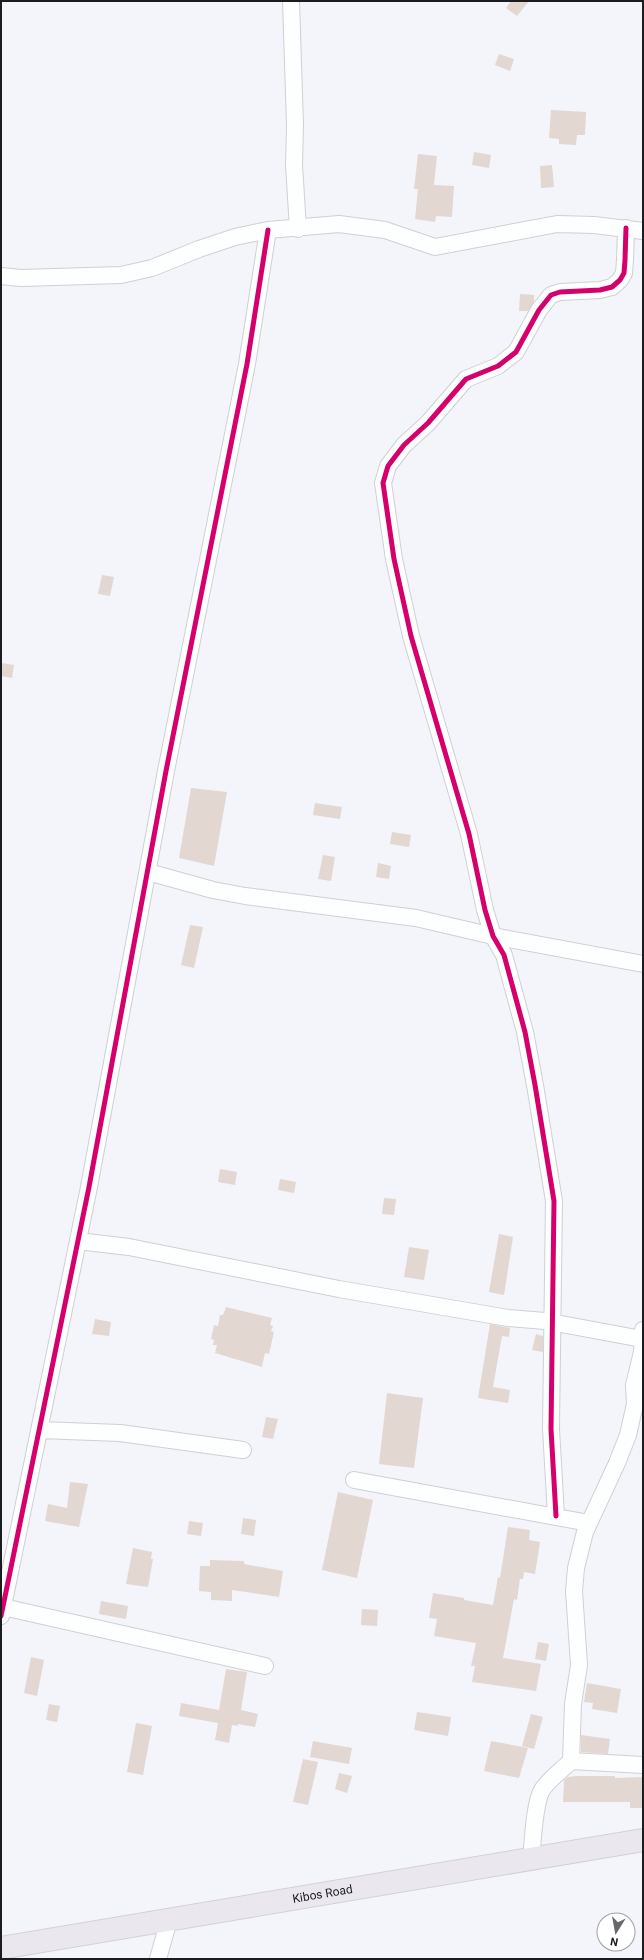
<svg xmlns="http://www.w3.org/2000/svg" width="644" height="1960" viewBox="0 0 644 1960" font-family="Roboto,sans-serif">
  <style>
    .building { fill: #e3d7d2 }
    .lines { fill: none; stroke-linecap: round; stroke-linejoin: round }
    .street-casing { stroke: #ced0d4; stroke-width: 18 }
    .primary-casing { stroke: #d2d2d5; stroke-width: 24 }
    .street { stroke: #fdfefe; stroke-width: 16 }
    .primary { stroke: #eae8ee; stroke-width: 22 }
    .cycleway-casing { stroke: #fff; stroke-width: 8 }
    .cycleway { stroke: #d6006c; stroke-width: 5 }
    .labels { text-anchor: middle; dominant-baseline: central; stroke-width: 3; stroke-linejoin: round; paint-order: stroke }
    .street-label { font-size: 12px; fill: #1b1c20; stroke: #fff }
  </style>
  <rect width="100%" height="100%" fill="#f3f5fa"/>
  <path class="building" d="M511,1H529L517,16L506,8Z
    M499,54L514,59L510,71L495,65Z
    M551,110L586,112L585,135H577L576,145L559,144V139L549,138Z
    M474,152L491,155L489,168L472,165Z
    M418,154L437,156L434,185L454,186L452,217L436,216L435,222L415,219L418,189H414Z
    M552,165L554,187L541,188L540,166Z
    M520,294L534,295V302L528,311H519Z
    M102,575L114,577L110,596L98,594Z
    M1,663L14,665L12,678L1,676Z
    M191,788L227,792L214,866L179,858Z
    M315,803L342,807L340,819L313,815Z
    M392,832L411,835L409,847L390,844Z
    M323,855L335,857L331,881L318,879Z
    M378,863L391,866L389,879L376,877Z
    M190,925L203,927L194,968L181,965Z
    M220,1169L237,1172L235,1185L218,1182Z
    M280,1179L296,1182L294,1193L278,1190Z
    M384,1198L396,1199L394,1215L382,1214Z
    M499,1234L513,1237L504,1295L489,1292Z
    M409,1247L429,1250L424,1280L404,1277Z
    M226,1307L272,1318L270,1325L273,1326L271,1331L274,1332L269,1354L265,1353L262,1367L215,1353L217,1345H213L214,1340L211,1339L214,1325L218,1326L220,1315H223Z
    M95,1319L111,1322L109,1336L92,1334Z
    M490,1324L510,1328L509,1337L502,1336L493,1387L510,1390L508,1403L478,1398Z
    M536,1334L543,1336V1352L532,1350Z
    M387,1393L423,1398L414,1468L379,1464Z
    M266,1417L278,1419L273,1439L262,1437Z
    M70,1482L88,1484L79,1527L45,1521L48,1504L67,1508Z
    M338,1492L373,1500L357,1578L322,1570Z
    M243,1518L256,1520L254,1536L241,1534Z
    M189,1521L203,1523L201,1536L187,1534Z
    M508,1527L530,1530L529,1540L540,1542L535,1574L524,1572L523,1579H520L517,1600L514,1599L503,1658L541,1664L536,1691L472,1682L475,1666H471L476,1643L434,1636L437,1619L429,1618L433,1593L464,1598V1600L493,1605L498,1577L500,1578Z
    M133,1548L152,1552L151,1559H153L148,1587L126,1584Z
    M210,1560L244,1561V1564L283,1571L279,1597L232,1590V1601L211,1600V1592L199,1591L200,1566H210Z
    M101,1601L128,1606L126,1619L99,1614Z
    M362,1609L378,1610L377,1626L361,1625Z
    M538,1642L549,1644L546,1661L535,1659Z
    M31,1657L44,1660L37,1696L24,1693Z
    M226,1669L247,1672L241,1710L258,1714L255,1727L238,1724V1726L232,1725L229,1743L215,1740L218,1723L179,1716L181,1703L219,1710Z
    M587,1683L621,1689L617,1713L592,1709L593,1703L584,1702Z
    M49,1704L60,1706L57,1722L46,1720Z
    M417,1712L451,1717L448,1736L414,1730Z
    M531,1714L543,1717L534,1749L522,1746Z
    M136,1723L152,1726L143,1775L127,1772Z
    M581,1735L610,1739L608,1754L581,1752Z
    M313,1741L352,1748L349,1764L310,1757Z
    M491,1741L528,1748L519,1778L484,1771Z
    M303,1759L318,1762L308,1805L293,1802Z
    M339,1773L352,1776L347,1793L335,1789Z
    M577,1776H615V1778L643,1777V1808H630V1802H563L564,1780L568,1777Z"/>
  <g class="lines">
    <g class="street-casing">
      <path id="street" d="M291,1L295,125L294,165L298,229
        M1,276L21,278L121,275L152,268L199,249L235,237L268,230L339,224L385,230L435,247L557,224L594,225L643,231
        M148,872L213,890L245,896L416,918L493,936L643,964
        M78,1241L129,1247L339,1289L508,1318L545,1321L642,1339
        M40,1430L120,1433L243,1450
        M354,1480L589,1523
        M556,1516L551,1429L554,1201L535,1085L525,1032L504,955L493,936L485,910L469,834L411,636L394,559L383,483L388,466L404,445L428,423L466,379L498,366L516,352L539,310L551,295L560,292L600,290L612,287L620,280L624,273L625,260L626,228
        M3,1607L265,1666
        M1,1616L89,1187L166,771L247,364L268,230
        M571,1761L643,1765
        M531,1859C533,1842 534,1804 542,1790C549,1779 562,1770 571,1761L573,1704L579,1665L574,1591L576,1568L585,1532L617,1463L628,1435L635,1404L634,1385L642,1352L643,1330
        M158,1959L169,1920"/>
    </g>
    <g class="primary-casing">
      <g id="primary">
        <path id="s1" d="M1,1948L643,1840"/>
      </g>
    </g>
    <use href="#street" class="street"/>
    <use href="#primary" class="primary"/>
    <g class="cycleway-casing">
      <path id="cycleway" d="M556,1516L551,1429L554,1201L535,1085L525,1032L504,955L493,936L485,910L469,834L411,636L394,559L383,483L388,466L404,445L428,423L466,379L498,366L516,352L539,310L551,295L560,292L600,290L612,287L620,280L624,273L625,260L626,228
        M1,1616L89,1187L166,771L247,364L268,230"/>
    </g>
    <use href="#cycleway" class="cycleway"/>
  </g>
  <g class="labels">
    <g class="street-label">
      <text stroke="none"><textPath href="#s1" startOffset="326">Kibos Road</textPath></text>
    </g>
  </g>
  <rect width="644" height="1960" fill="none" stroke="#1b1c20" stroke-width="4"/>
  <g transform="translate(616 1932) rotate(191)"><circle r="19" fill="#ffffff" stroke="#a4a4a6"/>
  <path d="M0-3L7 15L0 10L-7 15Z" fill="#67686c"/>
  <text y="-6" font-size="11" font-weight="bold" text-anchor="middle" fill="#1b1c20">N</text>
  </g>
</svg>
